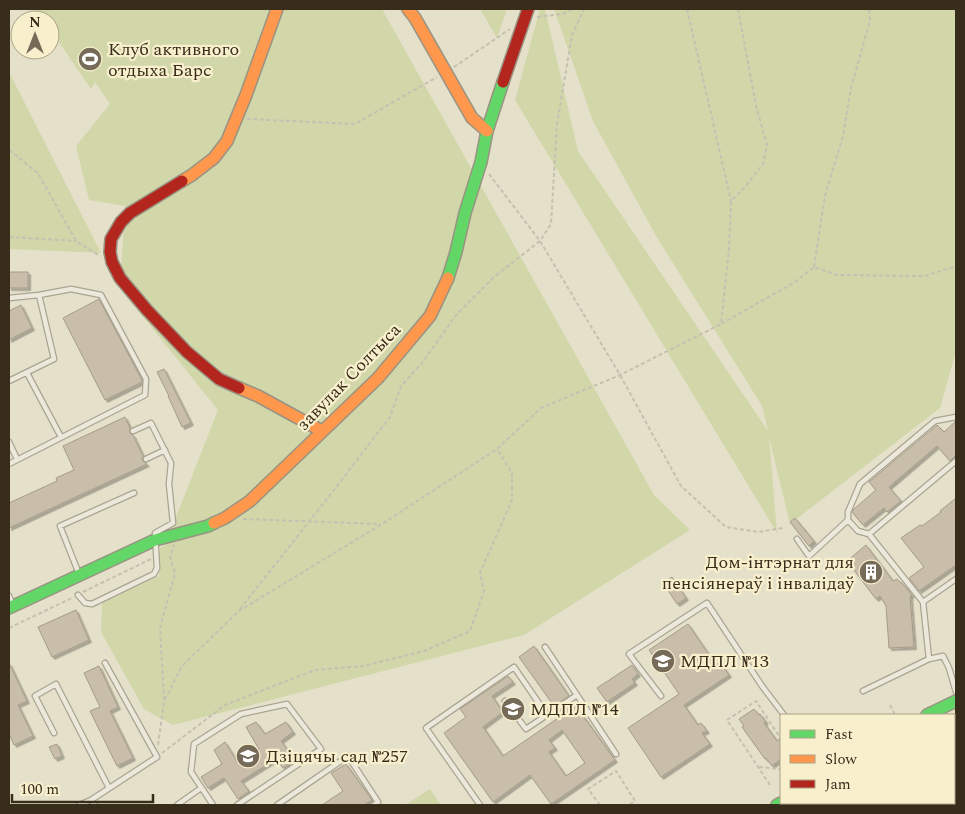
<svg xmlns="http://www.w3.org/2000/svg" width="965" height="814" viewBox="0 0 965 814" font-family="Spectral,serif">
  <style>
    .green { fill: #d2d7aa }
    .building { fill: #c9beaa; stroke: #a59b89; fill-rule: evenodd; filter: url(#shadow) }
    .lines { fill: none; stroke-linecap: round; stroke-linejoin: round }
    .lane-casing { stroke: #aaa493; stroke-width: 7 }
    .fast-casing { stroke: #999383; stroke-width: 14 }
    .slow-casing { stroke: #999383; stroke-width: 14 }
    .jam-casing { stroke: #999383; stroke-width: 14 }
    .path { stroke: #c5c0b2; stroke-width: 2; stroke-dasharray: 4 2.5; stroke-linecap: butt }
    .lane { stroke: #ece9dc; stroke-width: 4.5 }
    .fast { stroke: #63d668; stroke-width: 11 }
    .slow { stroke: #ff974d; stroke-width: 11 }
    .jam { stroke: #b3261e; stroke-width: 11 }
    .labels { text-anchor: middle; dominant-baseline: central; stroke-width: 4.5; stroke-linejoin: round; paint-order: stroke }
    .poi-label { font-size: 18px; fill: #382c1b; stroke: #f8f0cd; text-anchor: start }
    .street-label { font-size: 18px; fill: #382c1b; stroke: #f8f0cd }
  </style>
  <defs>
    <filter id="shadow"><feDropShadow dx="2.5" dy="2.5" stdDeviation="0" flood-color="#0004"/></filter>
  </defs>
  <rect width="100%" height="100%" fill="#e5e0c9"/>
  <path class="green" d="M36,9H382L654,495L690,530L524,635L173,725L144,709L101,632L102,603L159,576L160,548L165,545L218,410L120,288L125,206L89,200L76,146L110,104L95,82L91,89L50,29V20H44Z
    M480,9H507L497,38Z
    M540,9H545L578,151L768,431L762,406L656,236L593,121L554,9H956V351L940,408L790,524L769,437L777,533L515,100Z
    M9,72L101,253L9,249Z
    M430,789L441,805H405Z
    M806,803H856L857,805H802Z"/>
  <path class="building" d="M9,272H28V288H9Z
    M99,299L142,380V382L105,400L63,318Z
    M21,305L32,328L9,340V311Z
    M164,369L191,423L182,427L168,396H169L157,372Z
    M125,417L130,428V433L133,435L143,456L142,460L147,464L9,528V503L57,481L56,478L74,470L63,446Z
    M956,421V455L950,461L937,446L889,487L901,501L887,512L884,508L863,525L852,512L854,509L876,490L869,482L937,425L944,432Z
    M956,498V565L919,591L909,578L924,567L901,538L920,525L922,526L941,512L940,511Z
    M795,518L814,541L809,546L790,522Z
    M866,545L893,581L897,579L901,583H902L912,595L910,597L914,647L889,648L886,606L880,596L876,599L847,561Z
    M672,577L686,598L677,604L663,583Z
    M76,610L89,640L52,657L38,627Z
    M688,624L716,665L720,662L729,675L684,705L698,725L701,723L707,731L702,733L710,744L661,777L628,728L679,694L649,650Z
    M534,646L569,696L554,706L519,657Z
    M9,663L27,701L18,705L33,736L14,745L9,734Z
    M632,665L638,674L632,679L635,683L607,702L597,688Z
    M99,666L118,707L110,711L133,758L117,766L90,711L100,707L84,673Z
    M508,676L513,682L492,696L503,712L483,727L503,756L561,716L558,712L573,702L615,760L551,804L530,775L493,802L444,733L466,717L460,709ZM562,730L585,763L566,776L549,752L555,748L549,740Z
    M754,709L759,715L760,714L766,722L764,723L777,741L781,738V759L772,766L766,758L765,759L742,727L744,726L739,719Z
    M256,722L265,734L286,722L293,732L281,741L295,760L283,768L276,759L241,781L249,791L238,799L224,778L208,788L201,777L222,764L214,750L225,742L238,763L259,749L246,727Z
    M57,744L62,756L55,759L49,747Z
    M346,764L372,800L364,805H322L343,791L331,773Z"/>
  <g class="lines">
    <g class="lane-casing">
      <path id="lane" d="M9,298L39,295L71,289L101,295L146,379L145,395L9,464
        M27,373L61,437
        M9,381L54,359L39,295
        M9,442L17,459
        M146,459L165,450
        M848,520V512L860,484L935,421L956,417
        M869,534L956,461
        M797,539L809,556L848,520L858,531L869,534L923,602
        M79,574L60,526L134,493
        M78,595L85,603L92,604L154,574L157,568L155,533L173,523L169,484L171,463L151,423L133,431
        M9,596L13,605
        M545,647L577,695
        M929,659L923,602L956,579
        M863,691L929,659L943,656L949,668L956,692
        M661,696L629,654L707,603L762,686L784,715
        M505,701L526,729L577,695L616,754
        M54,733L35,696L56,684L109,788
        M954,751L956,749
        M91,800L157,757L105,663
        M864,803L865,805
        M79,805L91,800L95,805
        M177,805L201,788
        M213,805L191,772L194,744L241,714L287,704L321,749L237,805
        M277,805L348,756L378,802L374,805
        M480,805L426,728L514,667L547,715
        M955,805L956,802"/>
    </g>
    <g class="fast-casing">
      <path id="fast" d="M448,278L456,252L465,213L481,162L487,131L503,82
        M9,608L155,540L208,526L214,523
        M927,715L956,701
        M777,805L781,803"/>
    </g>
    <g class="slow-casing">
      <path id="slow" d="M408,9L415,18L472,118L487,131
        M182,181L192,175L214,158L227,141L246,95L277,9
        M239,388L258,396L322,431
        M214,523L225,518L250,501L378,378L430,316L448,278"/>
    </g>
    <g class="jam-casing">
      <path id="jam" d="M503,82L528,9
        M182,181L130,213L121,222L111,239L110,252L112,262L120,278L147,310L187,352L219,379L239,388"/>
    </g>
    <path class="path" d="M687,9L731,201
      M738,9L756,106L767,145L763,164L746,186L731,201L729,249L721,324L795,282L814,267L837,275L925,276L956,266
      M537,17L563,14L572,9
      M454,67L510,29
      M247,119L355,124L437,77
      M9,150L38,173L76,241L100,256
      M489,174L540,241L620,375L681,486L726,527L758,532L783,528
      M9,237L76,241
      M814,267L825,196L843,136L851,88L870,20L869,9
      M243,519L380,524
      M83,592L151,559
      M240,609L334,490L390,417L401,386L422,363L457,314L494,277L540,241L551,224L557,124L572,35L584,9
      M9,628L72,598
      M164,700L160,628L175,573L170,557L174,545
      M890,705L895,715
      M158,745L164,702L182,666L239,611L382,524L497,449L541,408L620,375L721,324
      M162,753L225,705L315,670L363,666L424,651L470,631L484,591L480,573L512,500V473L497,449
      M759,767L781,769
      M770,785L727,720L756,701L781,739
      M600,805L588,789L616,771L635,801L629,805"/>
    <use href="#lane" class="lane"/>
    <use href="#fast" class="fast"/>
    <use href="#slow" class="slow"/>
    <use href="#jam" class="jam"/>
  </g>
  <defs>
    <g id="stadium-disc" transform="scale(1.25)"><circle r="9.5" fill="#756b58" stroke="#f8f0cd"/><path d="M0-5a6.5 5 0 1 0 0 10a6.5 5 0 1 0 0-10ZM-3.5-1.8h7v3.6h-7Z" fill="#fff"/></g>
    <g id="building-disc" transform="scale(1.25)"><circle r="9.5" fill="#756b58" stroke="#f8f0cd"/><path d="M-4-6H4V6H1V3H-1V6H-4ZM-2.5-4.3h1.7v1.8h-1.7ZM.8-4.3h1.7v1.8H.8ZM-2.5-1h1.7V.8h-1.7ZM.8-1h1.7V.8H.8Z" fill="#fff"/></g>
    <g id="university-disc" transform="scale(1.25)"><circle r="9.5" fill="#756b58" stroke="#f8f0cd"/><path d="M0-5L7-2L0 1L-7-2ZM-4 1L0 2.5L4 1V4Q0 6-4 4Z" fill="#fff"/></g>
    <g id="school-disc" transform="scale(1.25)"><circle r="9.5" fill="#756b58" stroke="#f8f0cd"/><path d="M0-5L7-2L0 1L-7-2ZM-4 1L0 2.5L4 1V4Q0 6-4 4Z" fill="#fff"/></g>
  </defs>
  <g fill-rule="evenodd">
    <use href="#stadium-disc" x="90" y="59"/>
    <use href="#building-disc" x="871" y="572"/>
    <use href="#university-disc" x="663" y="661"/>
    <use href="#university-disc" x="513" y="709"/>
    <use href="#school-disc" x="248" y="756"/>
  </g>
  <g class="labels">
    <g class="poi-label">
      <text x="108" y="49">Клуб активного<tspan x="108" dy="21">отдыха Барс</tspan></text>
      <text x="854" y="562" text-anchor="end">Дом-інтэрнат для<tspan x="854" dy="21">пенсіянераў і інвалідаў</tspan></text>
      <text x="680" y="661">МДПЛ №13</text>
      <text x="530" y="709">МДПЛ №14</text>
      <text x="266" y="756">Дзіцячы сад №257</text>
    </g>
    <g class="street-label">
      <text transform="translate(349 377) rotate(-46)">завулак Солтыса</text>
    </g>
  </g>
  <rect width="965" height="814" fill="none" stroke="#382c1b" stroke-width="20"/>
  <rect x="780" y="714" width="175" height="90" fill="#f8f0cd" stroke="#aba286"/>
  <rect x="790" y="730" width="25" height="8" fill="#63d668" stroke="#aba286"/>
  <text x="825" y="739" font-size="15" fill="#382c1b">Fast</text>
  <rect x="790" y="755" width="25" height="8" fill="#ff974d" stroke="#aba286"/>
  <text x="825" y="764" font-size="15" fill="#382c1b">Slow</text>
  <rect x="790" y="780" width="25" height="8" fill="#b3261e" stroke="#aba286"/>
  <text x="825" y="789" font-size="15" fill="#382c1b">Jam</text>
  <g transform="translate(35 35)"><circle r="24" fill="#f8f0cd" stroke="#aba286"/>
  <path d="M0-4L9 19L0 12L-9 19Z" fill="#756b58"/>
  <text y="-8" font-size="14" font-weight="bold" text-anchor="middle" fill="#382c1b">N</text>
  </g>
  <path d="M12 794v8h141v-8" fill="none" stroke="#382c1b" stroke-width="2.5"/>
  <text x="20" y="794" font-size="15" fill="#382c1b" stroke="#f8f0cd" stroke-width="4" paint-order="stroke">100 m</text>
</svg>
